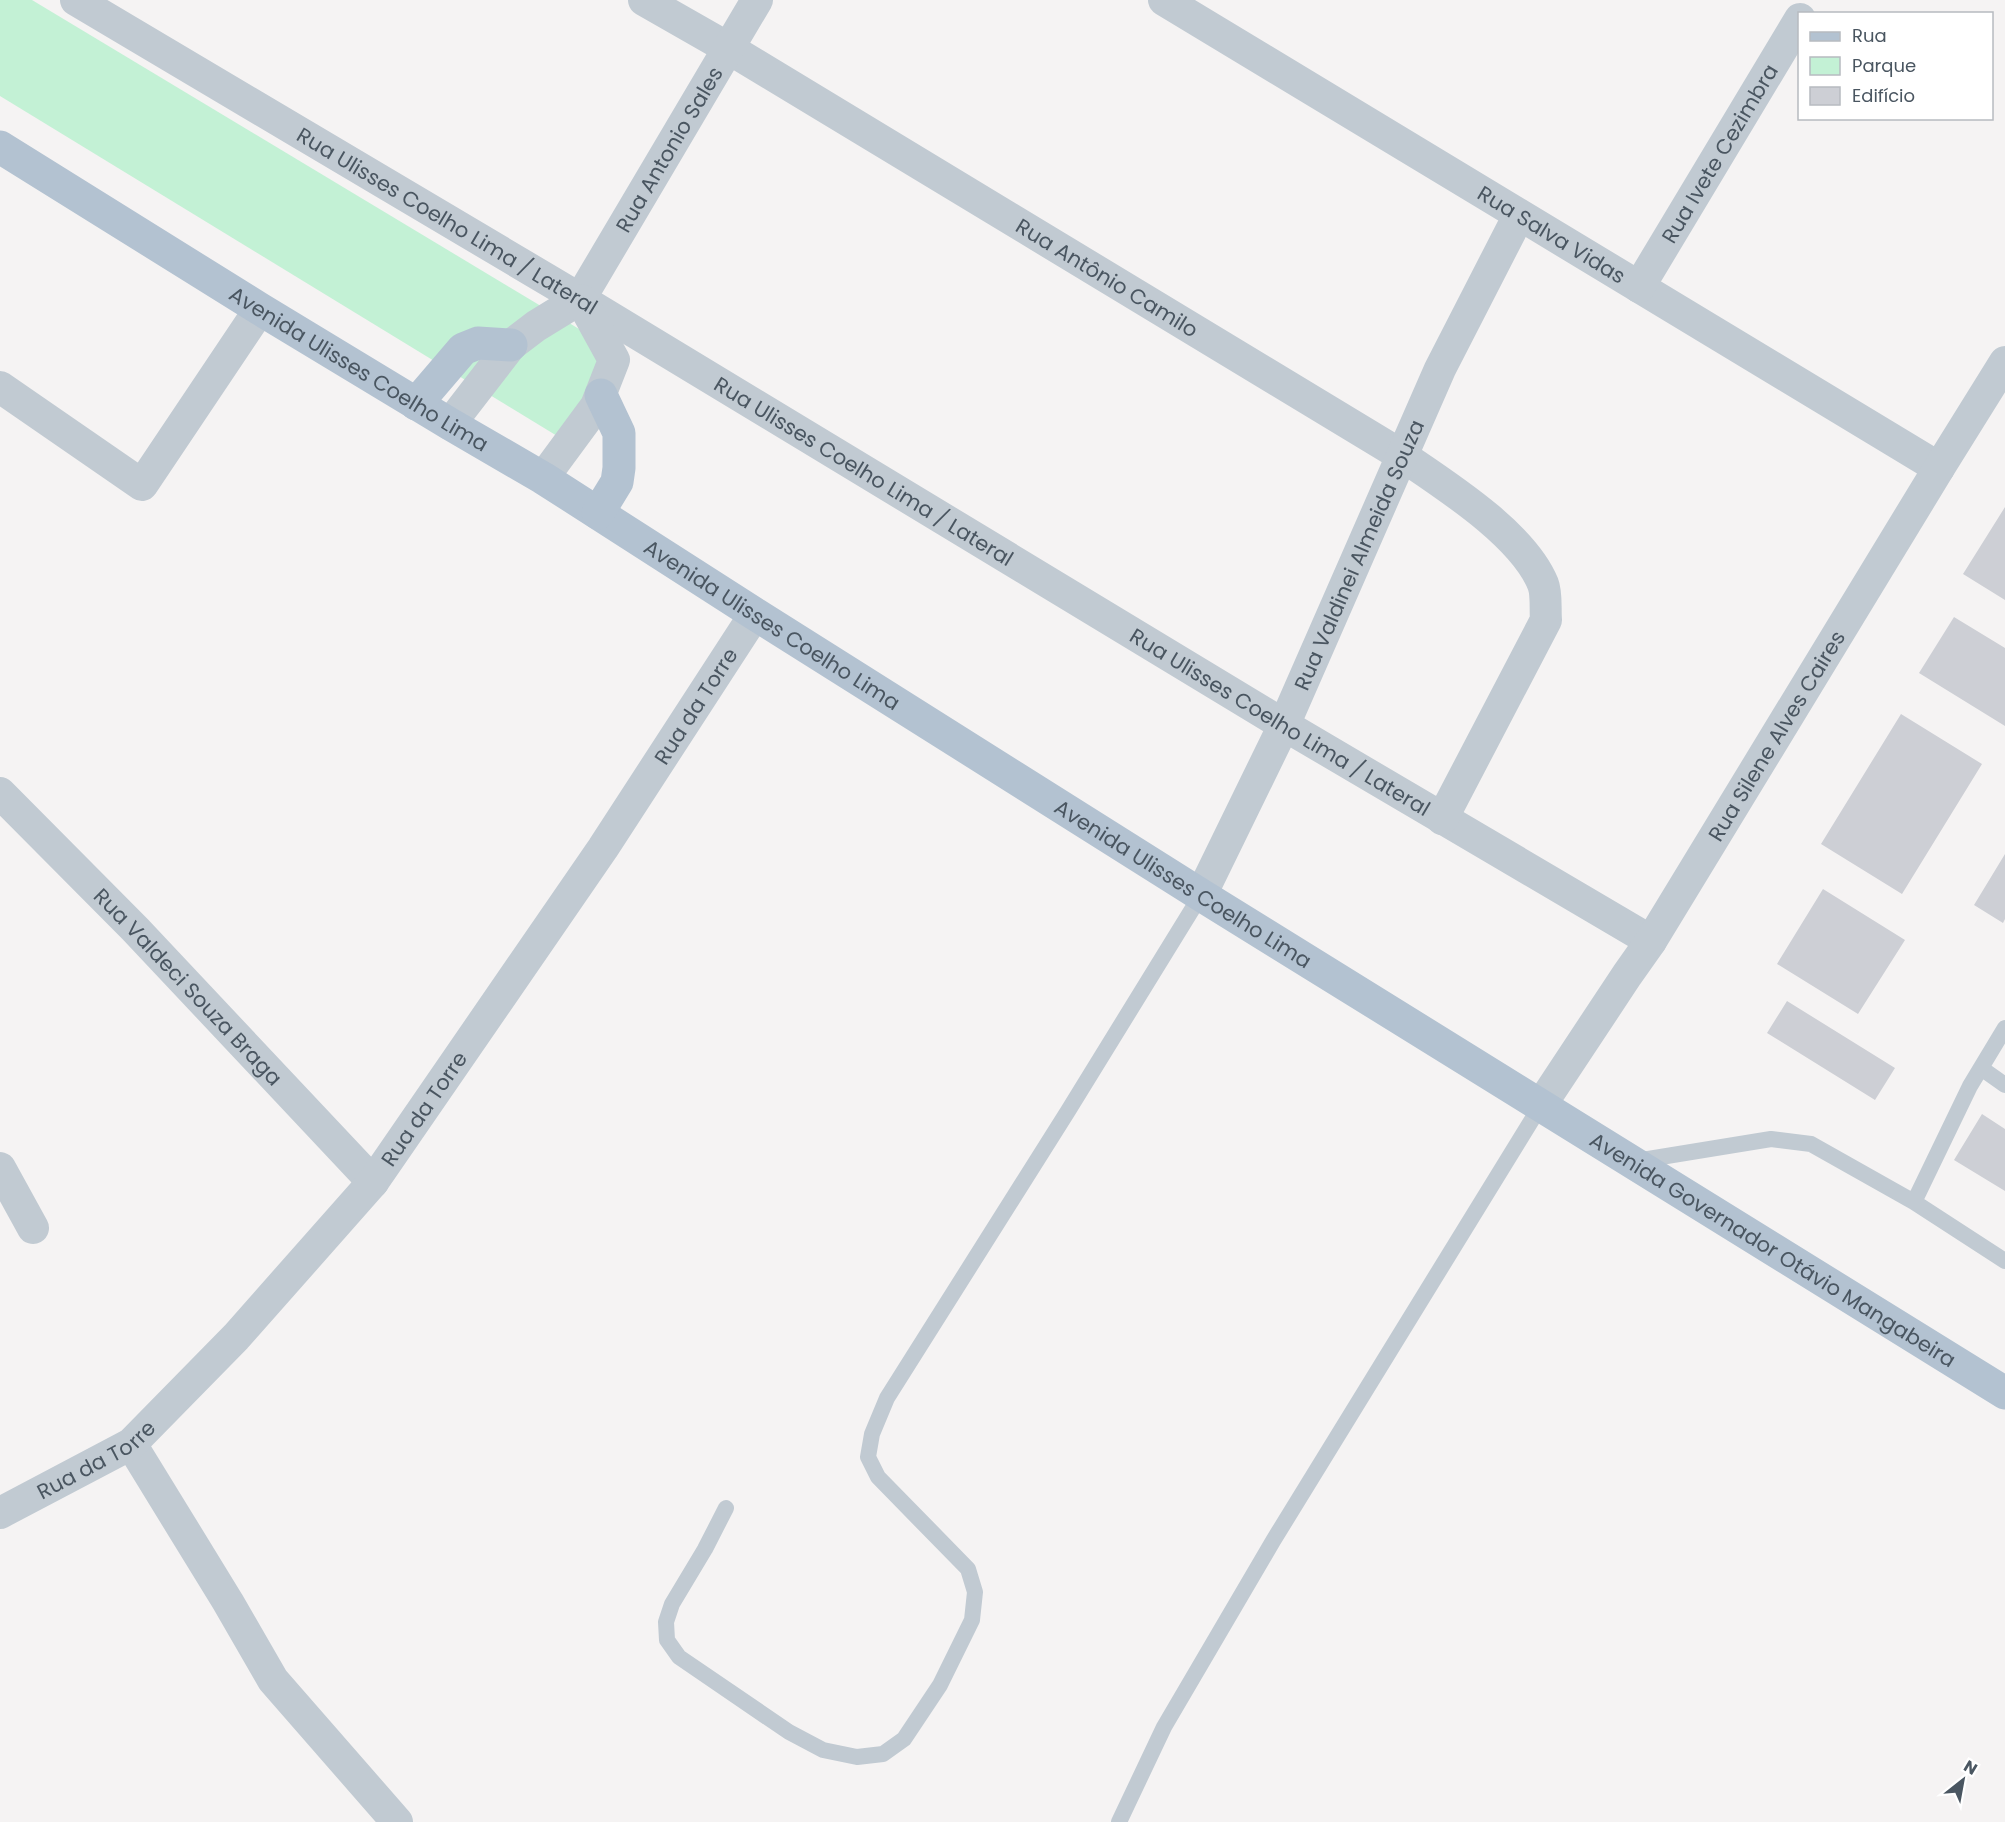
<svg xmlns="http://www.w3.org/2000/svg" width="2005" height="1822" viewBox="0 0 2005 1822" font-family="Poppins,sans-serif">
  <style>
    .green { fill: #c3f1d5 }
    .building { fill: #cdcfd5 }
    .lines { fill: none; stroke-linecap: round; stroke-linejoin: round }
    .service { stroke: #c1cad2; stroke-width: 16 }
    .minor { stroke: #c1cad2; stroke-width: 32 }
    .primary { stroke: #b3c2d1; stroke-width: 33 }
    .labels { text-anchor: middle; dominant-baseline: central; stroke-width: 5; stroke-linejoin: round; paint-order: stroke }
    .street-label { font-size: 21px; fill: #4a5661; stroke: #fff }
  </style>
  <rect width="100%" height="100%" fill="#f5f3f3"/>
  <path class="green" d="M0,0H32L629,359L567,442L0,96Z"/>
  <path class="building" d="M2005,507V600L1963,574Z
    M1954,617L2005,648V726L1919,673Z
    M1901,714L1982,764L1902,894L1821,844Z
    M2005,854V919L2003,923L1974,905Z
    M1823,889L1905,940L1858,1014L1777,964Z
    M1787,1001L1895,1068L1875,1100L1767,1033Z
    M1982,1114L2005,1129V1191L1954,1160Z"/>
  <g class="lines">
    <path class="service" d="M1981,1068L2005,1085
      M1636,1161L1771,1139L1811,1144L1914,1202L2005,1261
      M1914,1202L1970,1086L2005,1028
      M726,1508L705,1549L672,1604L666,1622L667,1640L679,1657L789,1732L823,1750L857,1757L883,1754L904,1739L940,1685L972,1620L975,1592L968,1569L878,1477L868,1457L872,1434L887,1398L1068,1111L1201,895
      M1119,1822L1164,1727L1273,1541L1541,1105"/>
    <g class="minor">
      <path id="s1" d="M76,0L580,299L1284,725L1651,941"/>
      <path id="s2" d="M644,0L728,48L1401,455C1445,485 1523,534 1543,584C1547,594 1545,609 1546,620L1442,819"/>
      <path id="s3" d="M1164,0L1939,468"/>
      <path id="s4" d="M1639,287L1800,19"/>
      <path d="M0,387L142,485L260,309"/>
      <path id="s5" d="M450,424L511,345L536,326L580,299L757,0"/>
      <path d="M543,478L596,406L614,360L581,300"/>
      <path id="s6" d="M0,793L135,929L373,1182"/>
      <path id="s7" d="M1201,895L1284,725L1440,369L1519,215"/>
      <path id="s8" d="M1541,1105L1627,975L1651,941L1939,468L2005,362"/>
      <path d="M0,1168L33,1228"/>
      <path d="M131,1444L228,1602L273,1680L397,1822"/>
      <path id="s9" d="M0,1513L131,1444L236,1337L373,1182L603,848L755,614"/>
    </g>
    <g class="primary">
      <path id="s10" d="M0,147L260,309L450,424L543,478L755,614L1201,895L2005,1393"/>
      <path d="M416,404L463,349L478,343L511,345"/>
      <path d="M598,513L617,482L619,468V433L601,395"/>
    </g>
  </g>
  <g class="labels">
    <g class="street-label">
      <text stroke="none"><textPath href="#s5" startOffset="357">Rua Antonio Sales</textPath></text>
      <text stroke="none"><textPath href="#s4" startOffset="156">Rua Ivete Cezimbra</textPath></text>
      <text stroke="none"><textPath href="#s1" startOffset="432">Rua Ulisses Coelho Lima / Lateral</textPath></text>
      <text stroke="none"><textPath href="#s3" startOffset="453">Rua Salva Vidas</textPath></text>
      <text stroke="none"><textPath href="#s2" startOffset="540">Rua Antônio Camilo</textPath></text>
      <text stroke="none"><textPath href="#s10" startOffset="422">Avenida Ulisses Coelho Lima</textPath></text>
      <text stroke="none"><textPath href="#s1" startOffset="918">Rua Ulisses Coelho Lima / Lateral</textPath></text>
      <text stroke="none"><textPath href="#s7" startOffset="375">Rua Valdinei Almeida Souza</textPath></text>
      <text stroke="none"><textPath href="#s10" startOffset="908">Avenida Ulisses Coelho Lima</textPath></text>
      <text stroke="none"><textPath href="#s9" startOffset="1080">Rua da Torre</textPath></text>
      <text stroke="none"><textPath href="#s1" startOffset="1404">Rua Ulisses Coelho Lima / Lateral</textPath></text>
      <text stroke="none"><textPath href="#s8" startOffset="438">Rua Silene Alves Caires</textPath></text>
      <text stroke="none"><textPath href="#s10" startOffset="1394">Avenida Ulisses Coelho Lima</textPath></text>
      <text stroke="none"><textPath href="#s6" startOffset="270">Rua Valdeci Souza Braga</textPath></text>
      <text stroke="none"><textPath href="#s9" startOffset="594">Rua da Torre</textPath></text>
      <text stroke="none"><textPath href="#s10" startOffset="2088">Avenida Governador Otávio Mangabeira</textPath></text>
      <text stroke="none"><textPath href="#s9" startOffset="110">Rua da Torre</textPath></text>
    </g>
  </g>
  <rect x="1798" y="12" width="195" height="108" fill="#ffffff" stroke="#b7bbc0" stroke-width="1.5"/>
  <rect x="1810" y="32" width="30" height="9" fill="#b3c2d1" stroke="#b7bbc0" stroke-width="1.5"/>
  <text x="1852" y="42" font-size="18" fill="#4a5661">Rua</text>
  <rect x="1810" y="57" width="30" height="18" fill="#c3f1d5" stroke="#b7bbc0" stroke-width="1.5"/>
  <text x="1852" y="72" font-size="18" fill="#4a5661">Parque</text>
  <rect x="1810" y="87" width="30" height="18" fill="#cdcfd5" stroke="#b7bbc0" stroke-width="1.5"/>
  <text x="1852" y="102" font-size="18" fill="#4a5661">Edifício</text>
  <g transform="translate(1963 1780) rotate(31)" stroke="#ffffff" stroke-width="4.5" paint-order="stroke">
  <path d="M0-4.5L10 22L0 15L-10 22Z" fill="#4a5661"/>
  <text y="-9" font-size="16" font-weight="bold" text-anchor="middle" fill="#4a5661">N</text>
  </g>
</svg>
